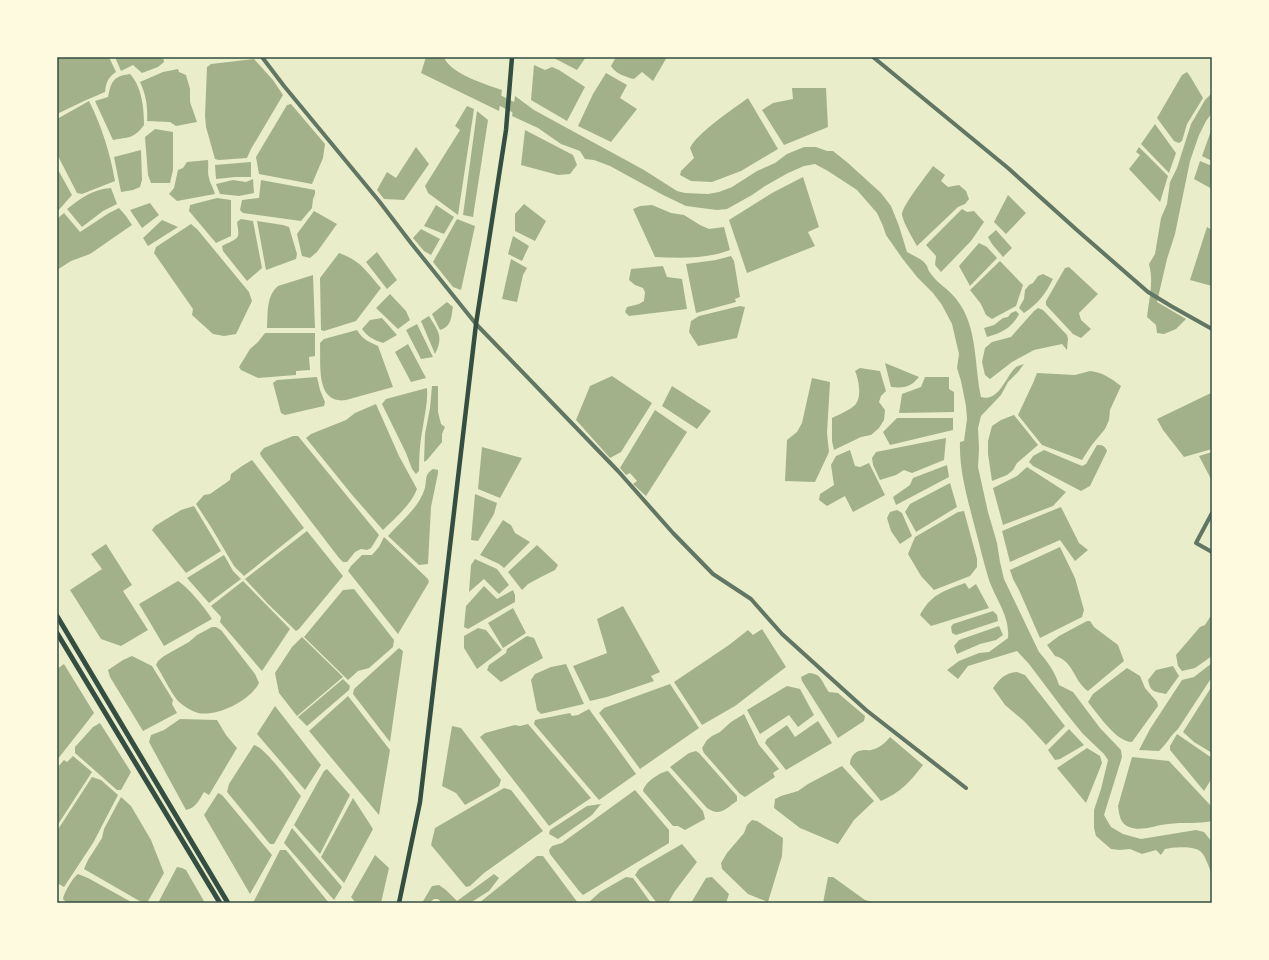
<svg xmlns="http://www.w3.org/2000/svg" width="1269" height="960" viewBox="0 0 1269 960" font-family="'PT Sans',sans-serif">
  <style>
    .water { fill: #a3b18a }
    .lines { fill: none; stroke-linecap: round; stroke-linejoin: round }
    .river { stroke: #a3b18a; stroke-width: 10 }
    .tertiary { stroke: #617663; stroke-width: 4 }
    .secondary { stroke: #344e41; stroke-width: 4.5 }
    .primary { stroke: #344e41; stroke-width: 5 }
    .neatline { fill: none; stroke: #344e41; stroke-width: 1.5 }
  </style>
  <rect width="100%" height="100%" fill="#e9edc9"/>
  <path class="water" d="M57,57H109L116,72C108,77 106,83 105,92L84,101L57,114Z
    M115,57H163L164,62L158,67L142,73L133,65L121,71Z
    M426,57H444C449,73 487,85 502,90L499,111L421,73Z
    M552,57H586L577,70Z
    M616,57H667L653,81L642,72L634,79C625,77 615,73 611,66Z
    M254,59L273,80L283,95L251,149L247,158L219,160L215,159L206,127L205,116L207,67L211,64Z
    M534,65L545,70L552,67L559,70L585,87L567,121L531,100Z
    M178,69L179,72L186,75L190,89V102L197,122L176,126L170,122L147,121C148,107 146,95 140,82L163,72Z
    M1187,72L1190,76L1203,98L1187,124L1182,141L1179,143L1174,141L1157,118L1182,75Z
    M606,73L627,85L620,98L637,109L611,142L578,126L593,94Z
    M130,74C142,87 144,108 144,125C134,139 128,137 113,140L95,101L108,97C111,82 113,76 130,74Z
    M792,88H826L828,127L784,145L762,110L773,103L793,99Z
    M1212,93V113L1206,121L1199,135L1190,161L1175,234L1167,259L1157,302L1186,319L1176,329L1164,334L1157,333L1156,325L1147,317C1149,299 1154,282 1149,264L1155,254L1161,218L1167,204L1170,182L1177,168L1191,124L1205,100Z
    M515,96L534,110L644,170L677,191L685,193L708,194L719,192L732,187L757,171L775,163L787,154L804,147H816L827,151H833L848,163L881,193L891,206L899,226L907,252C914,256 923,259 927,266C928,269 929,272 931,274C938,284 950,290 957,300C978,327 974,364 981,397C999,402 1005,378 1015,368C1017,366 1021,365 1024,364L1018,372L1008,382L1001,395L981,416L978,428L979,449L978,467L988,512L997,543L1000,562L1004,579L1039,652C1048,662 1055,672 1059,685L1073,692L1100,728L1121,750L1122,757L1104,815L1111,827L1123,834L1141,839L1196,830L1204,832L1212,842V873C1208,867 1207,859 1202,853C1197,845 1173,847 1165,849L1161,855L1156,850L1142,854L1130,849L1120,850L1111,849L1096,836L1094,828V810L1101,789L1108,760L1104,754L1083,734L1066,713L1029,664L1017,651L968,666L958,679L947,670L959,661L979,653L989,652L1008,638C1010,616 996,600 989,580C983,561 979,542 974,524C967,497 959,469 960,442L964,441L967,419L966,406L961,381L957,368L959,354L952,324L942,305L933,293L917,277L902,258L886,235L883,226L877,213L857,190L828,171L815,164L804,166L788,173L765,186L752,195L727,209L717,210L686,206L663,195L610,166L594,160L585,159L580,151L561,144L538,128L512,116Z
    M748,98L778,149L741,171L712,182L691,181L680,175L681,171L694,158L690,148C697,133 733,109 748,98Z
    M89,101C102,127 110,153 115,181L82,194L77,193L57,154V119Z
    M291,104L325,144L323,158L312,184L259,174L256,157L287,105Z
    M467,106L474,109L458,215L428,193L425,186L460,130L455,126Z
    M477,111L488,120L473,217L463,215Z
    M1155,124L1176,153L1169,173L1141,144Z
    M1212,128V161L1202,156Z
    M155,129L173,132V170L170,183H151L148,175L145,137Z
    M525,130L573,155L577,165L570,174L558,175L521,165Z
    M416,147L429,164L404,200L384,199L377,190L387,172L396,178Z
    M1139,147L1168,176L1160,202L1129,169L1140,155L1136,152Z
    M141,150L142,180L140,187L133,190L121,192L114,157Z
    M208,160C209,166 207,172 209,178C210,183 213,187 215,194L177,201L169,194L174,188L178,170L183,168L187,162Z
    M1200,161L1212,166V189L1194,179Z
    M251,162V177H235L216,179L215,165Z
    M933,166L945,175L941,181L948,187L959,185L966,191L969,199L965,204L958,207L917,246C913,239 904,224 902,215C901,207 927,175 933,166Z
    M57,168L72,195L57,212Z
    M803,177L819,227L808,232L815,246L747,273L729,220L772,193Z
    M253,179L254,193L239,196L220,194L216,184L233,180L246,182Z
    M261,180L315,190V194L313,199L312,208L301,221L243,213L240,210L242,200L259,198Z
    M111,188L117,204L103,211L82,227L67,209C81,198 93,189 111,188Z
    M1008,195L1026,213L1006,234L994,222Z
    M217,198L231,200V236L216,243L189,211L190,205Z
    M150,203L159,215L142,228L130,210Z
    M524,204L546,221L535,241L515,231V214Z
    M436,205L454,217L444,234L424,226Z
    M652,205L671,213L684,215L700,225L709,229L724,227L730,250C707,259 680,258 655,257L633,209L640,206Z
    M119,208L126,216L132,225L90,254L71,261L57,270V219L64,213L80,232L109,213Z
    M962,209L967,212L974,211L984,222L971,241L941,272L935,265L936,256L926,245Z
    M314,211L337,224L317,252L310,258L302,256L297,234Z
    M241,219L253,221L262,268L247,281L223,251L222,246C239,237 240,241 237,222Z
    M457,219L475,226L461,290L453,287L433,262Z
    M162,220L178,227L148,246L143,238Z
    M257,221L283,225L289,227L297,254L296,259L266,270Z
    M191,224L197,229L249,292L252,301L236,334L224,336L213,334L192,315L193,309L154,253L156,247Z
    M1207,227L1212,230V286L1190,280Z
    M421,229L440,239L431,255L424,251L413,238Z
    M996,230L1012,248L1003,257L992,244L988,237Z
    M513,236L529,246L522,261L508,254Z
    M979,243L987,247L997,258L970,286L959,266Z
    M377,252L397,280L387,289L366,262Z
    M339,253C360,260 367,272 381,288L356,321L324,331L321,330L320,278Z
    M731,256L734,261L740,297L735,299L736,302L696,313L686,264L716,260Z
    M511,259L527,268L523,275L517,302L502,299Z
    M1000,261L1023,285L1016,306L992,319L986,315L981,304L970,290Z
    M663,266L667,277L682,279L687,309L629,316L625,312L627,307L639,304L644,301L645,292L643,288L635,285L629,280L631,269Z
    M1069,267L1098,294L1079,313L1081,320L1091,329L1081,338L1073,334L1046,305V301L1065,268Z
    M1043,274L1053,279C1046,293 1038,304 1024,313L1019,308L1024,299L1025,290L1029,285L1033,283L1038,276Z
    M313,275L315,328H267C268,314 266,296 278,286Z
    M390,294L406,311L410,320L398,329L376,308Z
    M447,302L453,307C451,317 452,326 440,330L432,314Z
    M740,306L745,307L737,338L698,346L689,332L691,321L699,316Z
    M1038,308L1043,310L1067,335L1068,339L1067,350L1062,344L1034,350L1012,362L990,379L985,375L982,362L985,348L992,342L1011,337L1034,311Z
    M1016,311L1019,314C1012,328 1001,333 987,337L984,328L994,325L1003,318L1008,317L1011,313Z
    M429,316C438,331 444,336 435,354L421,321Z
    M382,318L397,335L383,343C374,340 368,337 362,329L370,320Z
    M417,324L433,357L421,359L406,330Z
    M357,330C362,339 369,342 378,346L393,387L346,400C315,405 321,363 320,343L324,339Z
    M265,333H315V356L309,357L310,370L296,371V375L258,378L241,370L239,367L250,349L258,342Z
    M408,344L426,378L411,382L395,352Z
    M885,363L919,377C910,388 904,388 891,387Z
    M860,368L880,371L886,391L881,396L879,402L885,410L884,420L879,428L871,435L861,437L834,450L832,441V418C838,415 850,410 855,405C862,398 859,380 855,371Z
    M1090,371C1102,372 1112,379 1121,386L1110,410L1109,420L1105,429L1091,446L1082,460L1042,445L1018,415L1033,383L1037,373L1075,375Z
    M612,376L652,403L621,452L610,458L576,420L590,386Z
    M317,377L320,390L325,402L324,406L285,415L281,413L273,383L277,380Z
    M925,377H949V389L954,392V412L899,413L902,394L921,387Z
    M812,378L830,382L827,433L829,452L815,482L785,481L787,440L797,432L802,423Z
    M432,386H438V412L441,424L445,427L442,434V442L427,460L424,462L425,434L430,408Z
    M672,386L711,411L697,429L662,406Z
    M427,388C428,401 425,413 423,426C420,441 419,456 419,471L416,474L412,469L406,453L382,404L386,399Z
    M1211,393L1212,394V449L1184,457L1163,430L1157,419Z
    M376,404L399,456L417,489C411,505 395,518 383,530L353,496L306,438L311,434L346,420L355,413Z
    M655,410L687,432L646,496L633,484L637,481L630,473L626,475L620,468Z
    M1014,415L1038,445L1017,463L1013,470L1007,475L992,481L988,454V441L992,426L1001,420Z
    M897,418H953V430L890,445L883,432Z
    M293,436H298L379,535L371,548L367,550L361,549L355,552L347,562H343L339,558L261,456L260,453L264,448Z
    M946,438L944,460L912,473L904,470L896,475L880,480L873,465L872,458L876,452Z
    M1097,445C1103,445 1105,446 1107,451L1090,486L1081,491L1033,466L1029,462L1033,456L1044,450L1082,466L1086,464Z
    M482,447L522,458L500,498L478,489Z
    M850,450L855,466L860,467L869,463L885,495L853,512L845,496L827,506L819,500L820,494L834,485L831,465L836,456Z
    M1212,452V481L1199,456Z
    M252,460L304,528L244,576L234,566L211,527L196,504L204,495L210,494L230,480L231,474L242,466Z
    M947,465L949,477L896,505L893,497L910,485L913,478Z
    M1027,467L1066,492L1053,506L1003,525L993,488L1017,476Z
    M433,469L438,470V473L431,507L428,564L419,565L388,536C401,521 419,508 425,488C427,479 424,475 433,469Z
    M950,483L957,507L916,532L905,512L910,504Z
    M475,494L497,503L494,514L478,541L471,540Z
    M194,506L221,551L186,573L152,530L155,526L181,510Z
    M1061,507L1079,543L1088,550L1075,561L1060,540L1010,562L1002,531Z
    M897,510L902,513L912,536L900,544L891,531L887,518L890,512Z
    M964,511L977,559V567L970,576L934,590L921,576L908,554L915,537L958,512Z
    M503,520L511,525L515,533L530,542L504,568L499,564L480,555Z
    M307,531L343,576L299,629L296,631L268,604L245,579Z
    M384,537L428,579L429,582L398,634L348,571L351,566L362,555H372L379,547Z
    M106,544L132,585L123,591L148,630L121,646L101,639L70,590L102,569L91,554Z
    M537,545L558,565L555,570L541,577L528,584L522,590L508,572Z
    M1060,547L1075,578L1084,610L1082,617L1040,638L1019,590L1013,579L1010,570Z
    M224,555L233,571L241,579L209,603L187,578Z
    M475,559L497,569L509,585L499,594L484,579L469,592L471,565Z
    M178,581C188,587 206,609 212,619L164,646L139,604Z
    M243,581L290,629L262,671L220,622L221,617L211,606Z
    M965,583L969,589L976,584L989,608L931,626L920,615C931,594 944,591 965,583Z
    M484,586L497,599L513,590L515,595V602L468,629L464,627L466,606Z
    M354,589L394,640L393,647L369,668L358,671L348,680L304,637L343,590Z
    M623,606L660,672L651,676L654,681L607,697L590,701L573,666L607,653L597,619Z
    M513,608L526,633L503,648L488,623Z
    M993,611L997,615L998,621L956,635L952,633L951,627L953,624Z
    M1210,617H1212V656L1195,668L1182,671L1178,666L1176,655L1200,627L1205,625Z
    M1087,621H1090L1094,627L1118,645L1124,661L1088,691C1074,682 1074,661 1055,656L1047,645L1059,636Z
    M999,626L1003,635L996,640L980,644L957,654L954,646L959,640Z
    M212,627H216L221,630L255,674L259,683C250,701 217,717 198,713C191,711 184,706 179,702C172,695 162,674 156,665L158,661L164,656L189,642L197,635Z
    M478,628L486,630L502,650L477,669L464,648V636Z
    M762,629L786,667L735,706L702,725L674,682L729,645L748,630L753,635Z
    M527,636L534,638L543,658L523,669L501,682L487,670L489,665L506,653L507,649Z
    M302,637L343,677L297,716L279,693L275,673L292,647Z
    M399,648L403,651L390,742L353,694L354,689Z
    M132,656L152,666L173,700L172,704L177,713L143,731L110,677L108,670L123,660Z
    M1212,663V677L1178,729C1170,736 1166,745 1159,751L1139,750L1150,729L1182,680L1194,677Z
    M64,664L94,713L57,760V669Z
    M566,664L584,704L541,714L537,710L531,680L535,674L551,667Z
    M1173,666L1179,676L1166,694C1154,691 1151,693 1148,680L1156,670Z
    M1127,668L1140,676L1145,688L1157,702L1158,706L1132,742C1116,742 1098,714 1088,702L1093,694Z
    M1017,672L1025,675L1065,726L1046,745L1024,721L1005,705L993,688C1000,679 1004,673 1017,672Z
    M809,673C823,674 821,682 829,692L838,693L865,716L864,721L838,738L802,681L801,677Z
    M343,679L350,686L349,690L307,726L298,717Z
    M670,684L699,728L640,769L599,713L604,708Z
    M787,686L800,689L814,715L798,727L789,715L760,734L747,710Z
    M1212,686V753L1194,742L1183,732Z
    M348,696L390,750L379,815L309,731Z
    M275,706L321,765L305,790L257,734Z
    M589,709L636,774L599,800L534,724L535,720L570,713L572,716L578,715Z
    M744,714L759,745L779,769L773,773L775,777L745,797L740,794L704,753L702,748L707,740L712,736L720,732L731,722Z
    M180,719L217,720L226,735L237,748L209,795L204,792C199,800 196,808 186,810L149,742L151,735L164,730Z
    M818,721L832,743L786,770L765,743L767,739L787,725L795,737Z
    M100,723L131,772L121,790H117L75,753V747L93,727Z
    M528,724L591,798L549,826L480,737L485,733L515,725L520,726Z
    M452,726L461,728L501,780L499,786L465,805L456,793L442,786Z
    M1069,729L1084,745L1060,759L1055,760L1048,750Z
    M1177,734L1212,758V778L1204,791L1170,750V746Z
    M890,737L923,765C910,782 901,792 881,801L850,764C850,756 856,750 865,750C869,750 868,751 871,750C880,748 885,743 890,737Z
    M254,745C265,747 292,785 301,796L274,844H270L227,792L229,784Z
    M1087,748L1100,756L1102,763L1086,803L1057,768Z
    M696,751L699,753L737,796V801C725,809 720,817 707,808L670,767L689,753Z
    M73,756L92,772L57,826V768L64,760L67,762Z
    M1132,757L1169,761L1212,807V821C1198,824 1183,822 1168,824C1156,825 1141,832 1129,827C1120,824 1119,814 1118,806Z
    M842,766L874,801L854,820L838,844L800,828L774,808L775,799L781,796L798,791L808,784Z
    M327,769L350,795L320,854L294,825L324,771Z
    M668,771L703,811L705,819L685,830L678,826H673L643,791C645,782 660,772 668,771Z
    M92,777L101,780L118,795L93,843L64,887L57,883V831Z
    M504,788L511,790L543,831L484,873L470,886L466,887L431,845L435,828Z
    M635,790L669,830V843L583,895L579,891L550,854L549,850L552,846L562,843Z
    M218,793L222,795L272,855L250,894L204,815Z
    M121,797L131,806L151,840L164,873L147,903H143L84,869L88,860L102,838L104,829Z
    M353,798L373,829L344,883L321,857Z
    M601,804L592,815L558,839L549,834L550,830L587,806Z
    M752,820L757,821L783,838L782,856L768,902L748,894L722,869L721,863L727,853L744,833L747,825Z
    M292,828L342,887L334,900L284,843Z
    M682,844L697,862L675,891L668,903H657L635,875L639,869Z
    M280,850H286L329,903H253Z
    M375,855L389,868L381,903H356L351,897Z
    M537,856H543L578,903H479Z
    M177,867L182,868L186,870L205,903H158Z
    M78,874L88,878L133,903H67L63,899C64,893 73,877 78,874Z
    M494,874L499,878L489,891L470,903H442L438,899H434L429,903H422L432,886L439,885L446,890L457,901Z
    M626,877L633,878L651,903H588L600,892Z
    M712,877L729,894L726,903H691L706,878Z
    M828,877H833L865,900L877,903H823Z"/>
  <g class="lines">
    <path class="river" d="M489,95L525,113"/>
    <path class="tertiary" d="M262,57L284,86L379,201L411,243L476,324L618,471L673,533L713,574L751,599L782,634L866,710L966,788
      M873,57L1008,168L1078,231L1148,292L1171,306L1212,329
      M1212,513L1196,543L1212,552"/>
    <path class="secondary" d="M399,903L420,802L476,324L506,130L512,57"/>
    <path class="primary" d="M57,616L228,903
      M57,633L220,903"/>
  </g>
  <rect width="1269" height="960" fill="none" stroke="#fefae0" stroke-width="116"/>
  <rect x="58" y="58" width="1153" height="844" class="neatline"/>
</svg>
